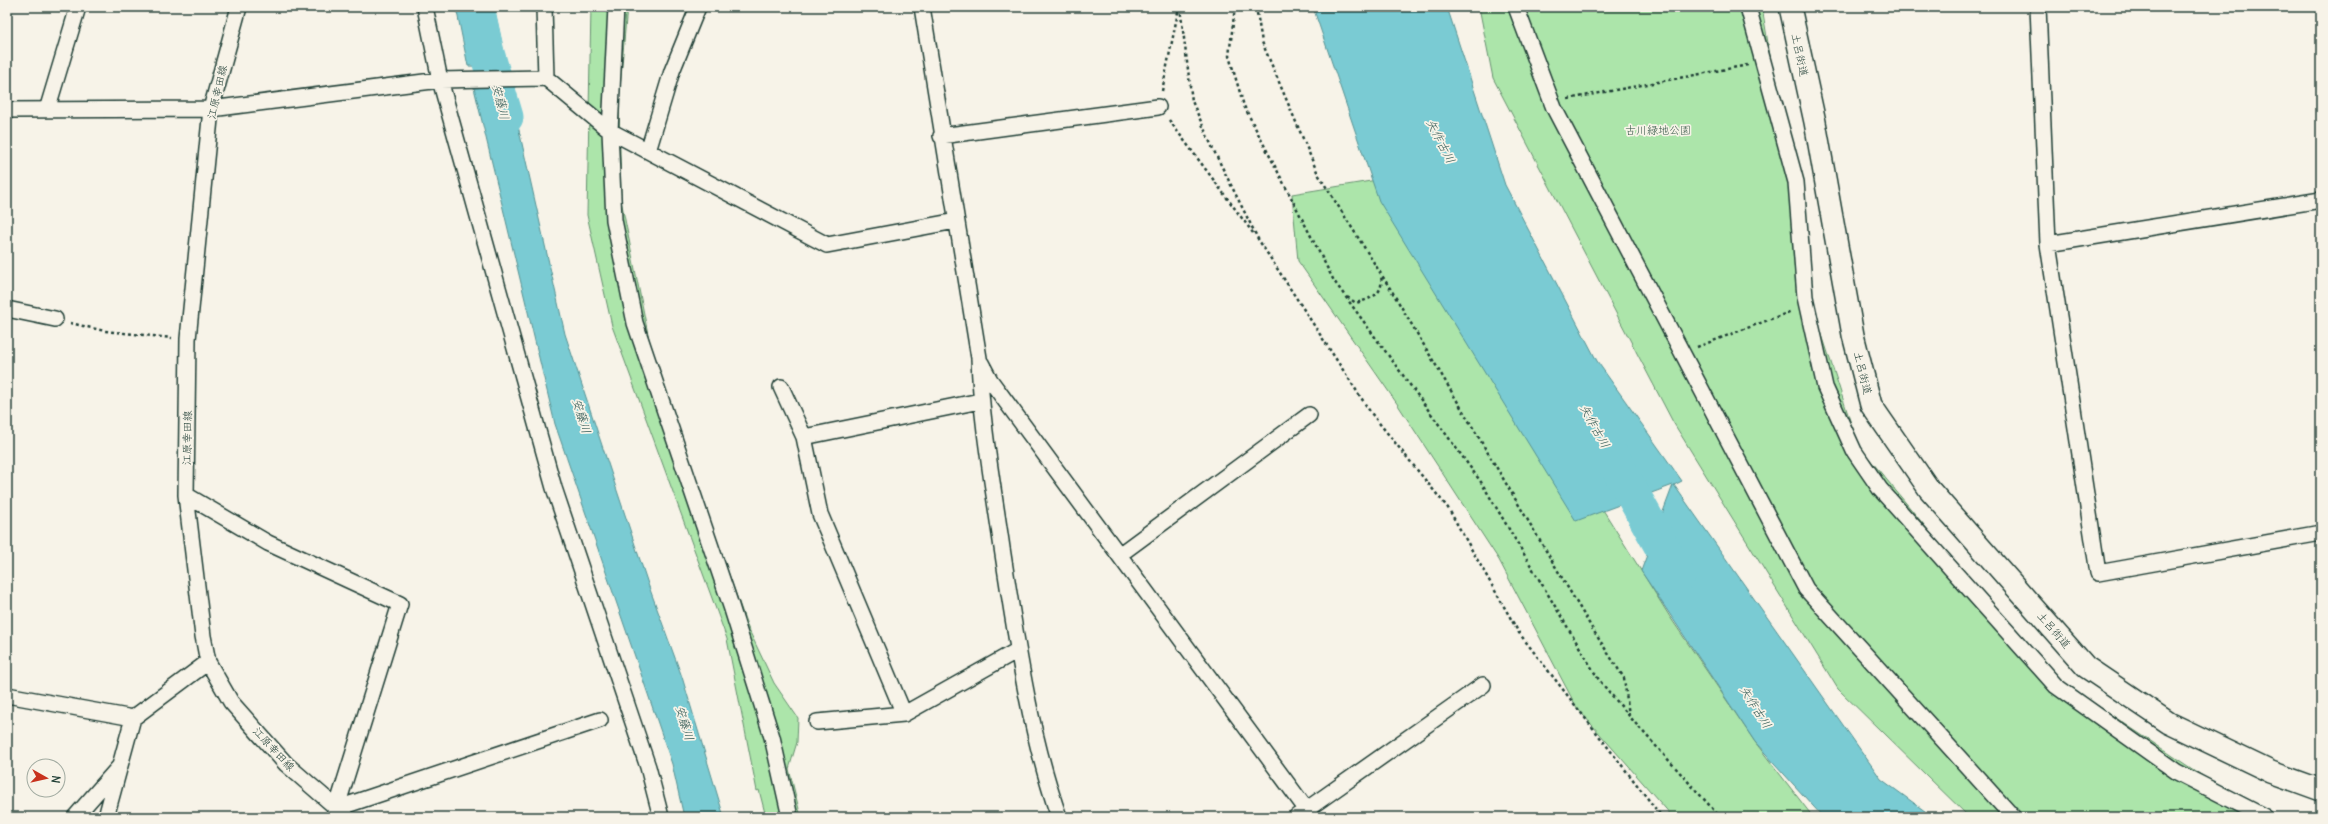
<svg xmlns="http://www.w3.org/2000/svg" width="2328" height="824" viewBox="0 0 2328 824" font-family="Delius,'Klee One',sans-serif">
  <style>
    .green { fill: #ace5aa; stroke: #66916f }
    .water { fill: #7acbd3; stroke: #569293 }
    .lines { fill: none; stroke-linecap: round; stroke-linejoin: round }
    .river { stroke: #7acbd3; stroke-width: 35 }
    .street-casing { stroke: #1f3d34; stroke-width: 18 }
    .secondary-casing { stroke: #1f3d34; stroke-width: 24 }
    .path { stroke: #1f3d34; stroke-width: 2.5; stroke-dasharray: 3 3; stroke-linecap: butt }
    .street { stroke: #f7f3e8; stroke-width: 15 }
    .secondary { stroke: #f7f3e8; stroke-width: 21 }
    .labels { text-anchor: middle; dominant-baseline: central; stroke-width: 3.5; stroke-linejoin: round; paint-order: stroke }
    .street-label { font-size: 11px; fill: #1f3d34; stroke: #f7f3e8 }
    .park-label { font-size: 11px; fill: #345646; stroke: #f7f3e8 }
    .water-label { font-size: 12px; font-style: italic; fill: #315954; stroke: #f7f3e8 }
  </style>
  <rect width="100%" height="100%" fill="#f7f3e8"/>
  <filter id="ink" filterUnits="userSpaceOnUse"><feTurbulence type="fractalNoise" baseFrequency=".025" numOctaves="2"/><feDisplacementMap in="SourceGraphic" scale="8" xChannelSelector="R" yChannelSelector="G"/><feConvolveMatrix kernelMatrix="1 2 1 2 8 2 1 2 1" color-interpolation-filters="sRGB"/></filter>
  <g filter="url(#ink)">
    <path class="green" d="M591,7H627L619,100L621,200L649,339L673,416L748,628L774,683L798,718L797,742L789,769L801,817H766L759,790L757,791L727,639L612,326L587,215Z
      M1479,7H1762L1810,298L1858,445L2043,669L2255,811L2274,817H1969L1838,689L1673,422L1493,78Z
      M1395,177L1670,617L1755,742L1813,817H1673L1577,708L1499,560L1398,405L1298,261L1292,194Z"/>
    <path class="water" d="M456,7H494L503,48L504,67L468,66Z
      M1313,7H1447L1505,185L1597,361L1682,481L1674,485L1881,779L1933,817H1823L1755,742L1641,571L1673,485L1576,521L1379,201Z
      M509,86L565,334L648,584L682,677L724,817H684L672,764L555,424L474,88Z"/>
    <g class="lines">
      <path class="river" d="M477,7L487,53L506,117
        M1612,457L1678,576"/>
      <g class="street-casing">
        <path id="street" d="M239,7L211,109L188,339L186,495L203,636L208,662L231,702L286,764L347,817
          M425,7L440,80L554,488L648,767L661,817
          M544,7L546,78
          M616,7L610,131L614,220L635,323L731,606L772,737L790,817
          M922,7L979,358C981,422 993,485 1002,548C1016,638 1029,731 1059,817
          M1516,7L1554,108L1806,589L2013,817
          M1748,7L1796,182L1805,297L1825,387L1854,451L1880,489L2056,686L2177,772L2265,817
          M2038,7L2048,244L2098,573L2321,533
          M7,110L211,109L440,80L546,78L610,131L827,245L956,221
          M47,110L78,7
          M941,136L1158,107
          M648,151L672,71L698,7
          M2048,244L2321,200
          M7,309L55,319
          M981,363L990,380L1312,817
          M781,387L804,437L820,514L904,714
          M804,437L980,401
          M186,495L268,543L400,604L334,816
          M1119,555L1309,415
          M7,695L133,718
          M817,722L904,714L1018,650
          M338,808L600,720
          M75,817L119,767
          M106,817L133,718L208,662
          M1296,817L1483,685"/>
      </g>
      <g class="secondary-casing">
        <path id="secondary" d="M1790,7L1815,122L1853,335L1871,405L1929,489L2086,667L2169,723L2271,772L2321,790"/>
      </g>
      <path class="path" d="M1180,7L1192,101L1213,149L1258,239L1371,413L1448,508L1519,633L1662,817
        M1235,7L1229,56L1244,106L1334,281L1481,482L1599,680L1636,724L1720,817
        M1256,7L1262,42L1318,174L1393,293L1593,630L1624,678L1629,715
        M1162,91L1179,7
        M1568,99L1748,65
        M1169,120L1253,233
        M1347,297L1356,303C1372,298 1384,295 1381,275
        M70,323L105,331L172,338
        M1697,347L1792,311"/>
      <use href="#street" class="street"/>
      <use href="#secondary" class="secondary"/>
    </g>
  </g>
  <g class="labels">
    <g class="street-label">
      <text transform="translate(1800 55) rotate(78)">土呂街道</text>
      <text transform="translate(217 92) rotate(-77)">江原幸田線</text>
      <text transform="translate(1863 373) rotate(76)">土呂街道</text>
      <text transform="translate(187 438) rotate(-89)">江原幸田線</text>
      <text transform="translate(2054 630) rotate(49)">土呂街道</text>
      <text transform="translate(274 749) rotate(47)">江原幸田線</text>
    </g>
    <g class="park-label">
      <text x="1658" y="130">古川緑地公園</text>
    </g>
    <g class="water-label">
      <text transform="translate(501 102) rotate(76)">安藤川</text>
      <text transform="translate(1441 141) rotate(63)">矢作古川</text>
      <text transform="translate(582 416) rotate(73)">安藤川</text>
      <text transform="translate(1595 426) rotate(61)">矢作古川</text>
      <text transform="translate(1756 707) rotate(58)">矢作古川</text>
      <text transform="translate(685 723) rotate(73)">安藤川</text>
    </g>
  </g>
  <rect width="2328" height="824" fill="none" stroke="#f7f3e8" stroke-width="24"/>
  <rect x="12" y="12" width="2304" height="800" fill="none" stroke="#1f3d34" stroke-width="1.5" filter="url(#ink)"/>
  <g transform="translate(46 778) rotate(98)"><circle r="19" fill="#f7f3e8" stroke="#a1aaa0"/>
  <path d="M0-3L7 15L0 10L-7 15Z" fill="#c8321e"/>
  <text y="-6" font-size="11" font-weight="bold" text-anchor="middle" fill="#1f3d34">N</text>
  </g>
</svg>
